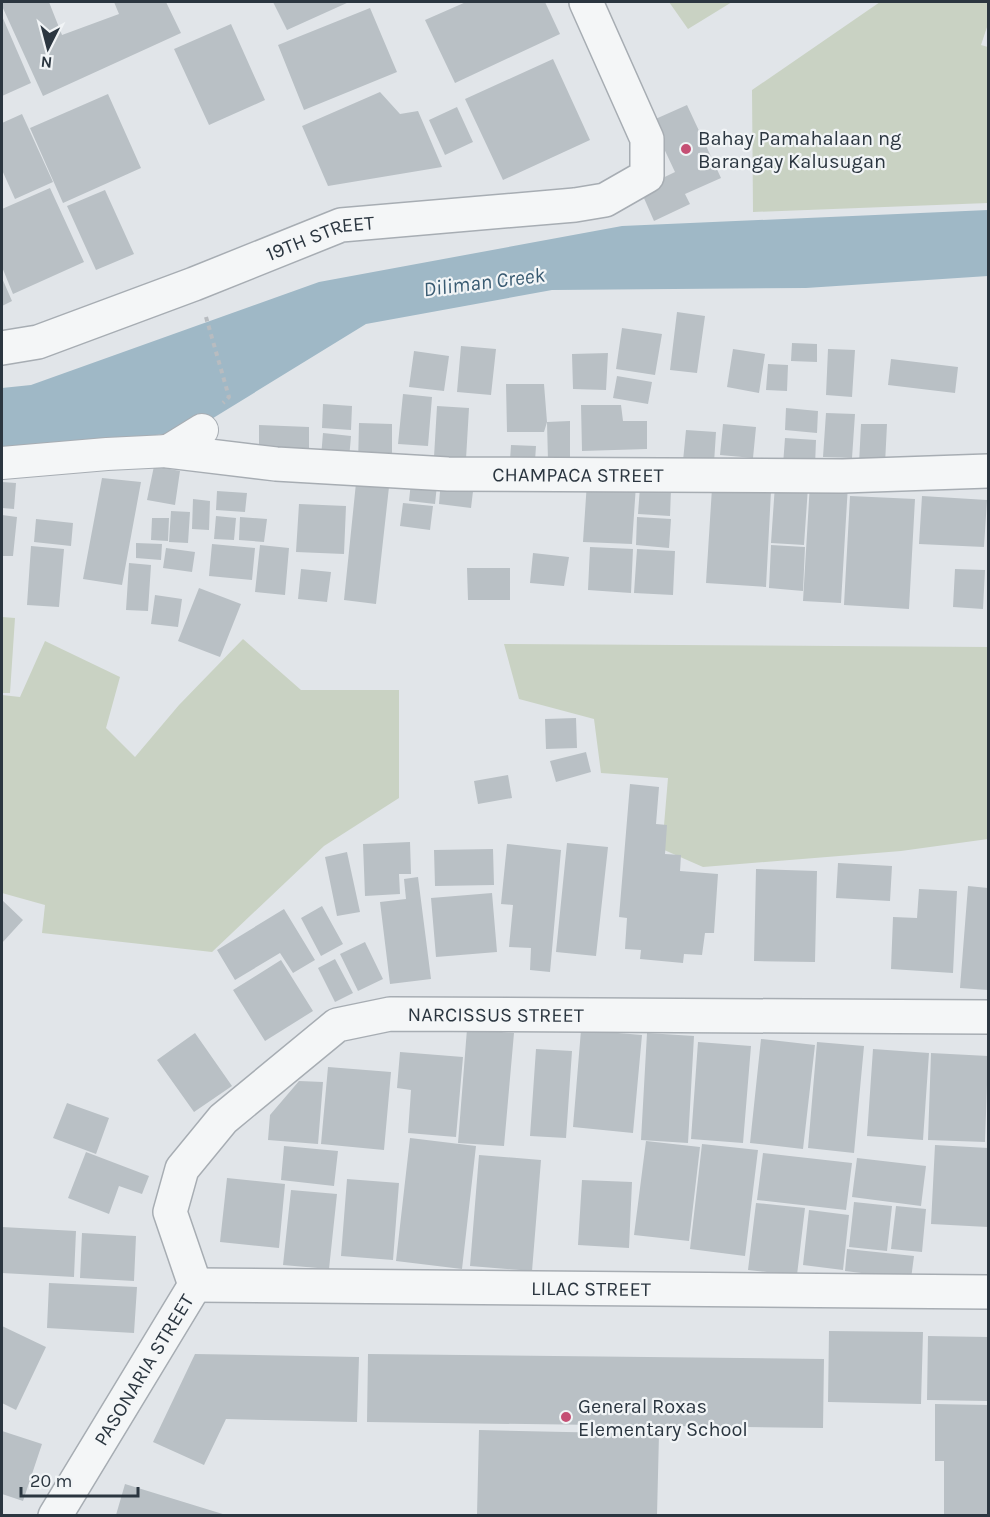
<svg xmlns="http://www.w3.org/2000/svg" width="990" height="1517" viewBox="0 0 990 1517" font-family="Karla,sans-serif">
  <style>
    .green { fill: #c9d2c3 }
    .water { fill: #9fb8c6 }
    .building { fill: #b9c0c5 }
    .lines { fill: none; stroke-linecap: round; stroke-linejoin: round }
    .pedestrian-casing { stroke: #a7adb3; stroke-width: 34 }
    .minor-casing { stroke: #a7adb3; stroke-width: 36 }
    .tertiary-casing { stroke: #a7adb3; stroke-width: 36 }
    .path { stroke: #b8bcc0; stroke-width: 4; stroke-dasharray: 4.5 4.5; stroke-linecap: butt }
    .pedestrian { stroke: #f4f6f7; stroke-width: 32 }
    .minor { stroke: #f4f6f7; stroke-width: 33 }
    .tertiary { stroke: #f4f6f7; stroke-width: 33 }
    .poi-dot { fill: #c54f74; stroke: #f1f4f6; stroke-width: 2 }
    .labels { text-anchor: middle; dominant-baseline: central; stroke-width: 4.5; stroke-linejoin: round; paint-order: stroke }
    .poi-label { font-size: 20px; fill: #2b3640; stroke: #f1f4f6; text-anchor: start }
    .street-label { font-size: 20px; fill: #2b3640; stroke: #f1f4f6 }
    .water-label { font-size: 21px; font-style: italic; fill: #385a71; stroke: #f1f4f6 }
  </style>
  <rect width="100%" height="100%" fill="#e1e5e9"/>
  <path class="green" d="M669,2H732L688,29Z
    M880,2H988V24L981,45L988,47V203L753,212L752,90Z
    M2,617L15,618L10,693H2Z
    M243,639L301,690H399V798L324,846L212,952L42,933L45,905L2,893V695L20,697L45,641L120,677L106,728L135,757L179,705Z
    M504,644L988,647V839L901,851L703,867L662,849L668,778L601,773L594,719L519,699Z"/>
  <path class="water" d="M988,210V276L806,288L552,290L366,324L192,431L2,452V388L31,385L319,282L622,226Z"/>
  <path class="building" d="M2,2H49L62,35L119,14L114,2H166L181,33L43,96L2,6Z
    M273,2H349L287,30Z
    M466,2H545L560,34L455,83L425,20Z
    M370,8L397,72L304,110L278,45Z
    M2,16L31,83L2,96Z
    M231,24L265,100L209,125L174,49Z
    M553,59L590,140L503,180L465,99Z
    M380,92L400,114L418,111L442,167L328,186L302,126Z
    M108,94L141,168L63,203L30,128Z
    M687,105L721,178L685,194L690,204L654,221L640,189L675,172L651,121Z
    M457,107L473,142L445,155L429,120Z
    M22,114L53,182L15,199L2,170V123Z
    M50,188L84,262L13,294L2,267V209Z
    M105,190L134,254L96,270L67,206Z
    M2,278L12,301L2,306Z
    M677,312L705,316L697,373L670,370Z
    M622,328L662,334L655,375L616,369Z
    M792,343L817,344V362L791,361Z
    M461,346L496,349L491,395L457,392Z
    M733,349L765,354L759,393L727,387Z
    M828,349L855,350L852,397L826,395Z
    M414,351L449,356L444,391L409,387Z
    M608,353L606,390L573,389L572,354Z
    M891,359L958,367L955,393L888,385Z
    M768,364L788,365L787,391L766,390Z
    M617,376L652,382L648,404L613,398Z
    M506,384H544L547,422L544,432H507Z
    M403,394L432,397L428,446L398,444Z
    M323,404L352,406L351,430L322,428Z
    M581,405H621L623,421H647V449L582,451Z
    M437,406L469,408L466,459L434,457Z
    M786,408L818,411L817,433L785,430Z
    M826,413L855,414L852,458L823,457Z
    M570,421V461H548L547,422Z
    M359,423L392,424V464H358Z
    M723,424L756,427L753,458L720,455Z
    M861,424H887L885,464H859Z
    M259,425L309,427V456L259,455Z
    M686,430L716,432L714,463L683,461Z
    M323,433L351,436L349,459L321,457Z
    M785,438L816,440L815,466L783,465Z
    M511,445L536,446L535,461L510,460Z
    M154,466L180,471L175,505L147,500Z
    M102,478L141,482L122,585L83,579Z
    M441,479L474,483L471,508L439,504Z
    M2,482L16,483L14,509L2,508Z
    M411,482L437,485L435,504L409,501Z
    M587,482L636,485L632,544L583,542Z
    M356,483L389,487L376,604L344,600Z
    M810,483L848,485L841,603L803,601Z
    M775,485L808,487L804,545L771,543Z
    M640,487L671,489L670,516L638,514Z
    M712,488L771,491L766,587L706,583Z
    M217,491L247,493L245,512L216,510Z
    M850,496L915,499L909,609L844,605Z
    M922,496L987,500L984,547L919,544Z
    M193,499L210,501L209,530L192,529Z
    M403,503L433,506L430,530L400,526Z
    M299,504L346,506L344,554L296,552Z
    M171,511L190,512L188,543L169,542Z
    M2,515L17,517L13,556H2Z
    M216,516L236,518L234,540L214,539Z
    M240,517L267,519L264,542L239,540Z
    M637,517L671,519L669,548L636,545Z
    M152,518H169L168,541L151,540Z
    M36,519L73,523L71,546L34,542Z
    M136,543L162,544L161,560L136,558Z
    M212,544L255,548L252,580L209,576Z
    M260,545L289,548L285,595L255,592Z
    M771,545L805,547L803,591L769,588Z
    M31,546L64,549L59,607L27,605Z
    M590,547L633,549L631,593L588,590Z
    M166,548L195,552L192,572L163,568Z
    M637,549L675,551L673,595L634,593Z
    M533,553L569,557L564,586L530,583Z
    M129,563L151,565L148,611L126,610Z
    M467,568H510V600H468Z
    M301,569L331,572L327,602L298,599Z
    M955,569L985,570L983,609L953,607Z
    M199,588L241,604L220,657L178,641Z
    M155,595L182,599L178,627L151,624Z
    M576,718L577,748L546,749L545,719Z
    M586,752L591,772L556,782L550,761Z
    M508,775L512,798L478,804L474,781Z
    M630,784L659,787L656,824L667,825L665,854L681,855L680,871L718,874L714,933H705L702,955L684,954L683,963L640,959L641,950L625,949L627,918L619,917Z
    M410,842L411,874H399L400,894L365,896L363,844Z
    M567,843L608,847L596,956L556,952Z
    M507,844L561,850L550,972L530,970L531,948L509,947L513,905L501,904Z
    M493,849L494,885L435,886L434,850Z
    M347,852L360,912L337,916L325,857Z
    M838,863L892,866L890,901L836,898Z
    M756,869L817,871L815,962L754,961Z
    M418,877L431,979L390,984L380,902L406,899L404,879Z
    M968,886L988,888V990L960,988Z
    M919,889L957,891L953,973L891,969L893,917L917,918Z
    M492,893L497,952L436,957L431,898Z
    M2,900L23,920L2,943Z
    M322,906L343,944L321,956L301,918Z
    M284,909L315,960L293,973L280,953L235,980L217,950Z
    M365,942L383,979L358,991L340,954Z
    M335,959L353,993L335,1002L318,968Z
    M281,960L313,1011L265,1041L233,990Z
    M467,1029L514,1033L504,1146L458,1143Z
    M581,1030L642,1035L633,1133L573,1127Z
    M195,1033L232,1086L194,1112L157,1060Z
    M647,1033L694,1036L688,1143L641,1140Z
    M761,1039L815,1045L803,1149L750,1143Z
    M698,1042L751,1046L743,1143L691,1139Z
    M817,1042L864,1046L854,1153L808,1148Z
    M536,1049L572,1051L566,1138L530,1136Z
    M873,1049L929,1053L923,1140L867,1136Z
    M400,1052L463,1057L456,1137L408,1133L411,1090L397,1088Z
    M931,1053L988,1056L985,1142L928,1140Z
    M328,1067L391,1072L384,1150L321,1144Z
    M299,1081L323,1082L318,1144L268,1140L270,1115Z
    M67,1103L109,1118L96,1154L53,1138Z
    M410,1138L476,1146L462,1269L396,1261Z
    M646,1141L700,1147L689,1241L634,1235Z
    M702,1144L758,1150L745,1256L690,1249Z
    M935,1145L988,1148V1227L931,1224Z
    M284,1146L338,1151L334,1186L281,1180Z
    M86,1152L149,1176L142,1194L119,1186L109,1214L68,1198Z
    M763,1153L852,1163L846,1210L757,1200Z
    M479,1155L541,1160L532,1271L470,1266Z
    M857,1158L926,1166L921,1206L852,1197Z
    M227,1178L285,1184L279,1248L220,1242Z
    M347,1179L399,1183L393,1260L341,1256Z
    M582,1180L632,1182L629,1248L578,1245Z
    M291,1190L337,1194L329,1269L283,1265Z
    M854,1202L892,1206L887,1251L849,1247Z
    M756,1203L805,1208L797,1275L748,1270Z
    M896,1206L926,1209L922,1252L891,1249Z
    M809,1210L849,1215L843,1270L803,1265Z
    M2,1227L76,1231L74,1277L2,1273Z
    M82,1233L136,1236L134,1281L80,1278Z
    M847,1249L914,1256L911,1279L845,1271Z
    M49,1283L137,1287L134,1333L47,1328Z
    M2,1326L46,1347L16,1410L2,1403Z
    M829,1331L923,1332L921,1404L828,1402Z
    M928,1336L988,1337V1401L927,1400Z
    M195,1354L359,1357L357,1422L226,1419L204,1465L153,1442Z
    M368,1354L824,1359L823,1428L367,1422Z
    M935,1404L988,1405V1515H944V1461H935Z
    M479,1430L659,1434L657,1515H477Z
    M2,1431L42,1444L23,1501L2,1494Z
    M125,1484L226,1515H116Z"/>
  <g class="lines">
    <g class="pedestrian-casing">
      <path id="pedestrian" d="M2,463L107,454L168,451L202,430"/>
    </g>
    <g class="minor-casing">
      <g id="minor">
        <path id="s1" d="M168,451L276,464L448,474L843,476L988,471"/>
        <path id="s2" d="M195,1285L170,1212L182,1169L223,1119L337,1025L390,1014L988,1017"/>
        <path id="s3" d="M195,1285L988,1292"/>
        <path id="s4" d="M55,1516L195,1285"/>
      </g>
    </g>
    <g class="tertiary-casing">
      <g id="tertiary">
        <path id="s5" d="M2,348L38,342L194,284L341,225L575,205L605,200L647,176V139L586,2"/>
      </g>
    </g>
    <path class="path" d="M206,317L229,397L223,403"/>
    <use href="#pedestrian" class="pedestrian"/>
    <use href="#minor" class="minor"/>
    <use href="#tertiary" class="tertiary"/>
  </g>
  <g class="poi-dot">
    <circle cx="686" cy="149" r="6"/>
    <circle cx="566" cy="1417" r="6"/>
  </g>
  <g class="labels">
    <g class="poi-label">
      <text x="698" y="138">Bahay Pamahalaan ng<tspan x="698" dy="23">Barangay Kalusugan</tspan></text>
      <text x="578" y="1406">General Roxas<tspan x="578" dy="23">Elementary School</tspan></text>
    </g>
    <g class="street-label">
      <text stroke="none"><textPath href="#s5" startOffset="338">19TH STREET</textPath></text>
      <text stroke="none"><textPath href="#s1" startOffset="411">CHAMPACA STREET</textPath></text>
      <text stroke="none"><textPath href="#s2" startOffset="494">NARCISSUS STREET</textPath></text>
      <text stroke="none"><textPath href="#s3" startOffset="396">LILAC STREET</textPath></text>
      <text stroke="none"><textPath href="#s4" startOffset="171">PASONARIA STREET</textPath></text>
    </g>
    <g class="water-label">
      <text transform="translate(484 282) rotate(-7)">Diliman Creek</text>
    </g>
  </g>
  <rect width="990" height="1517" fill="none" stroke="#2b3640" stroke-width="6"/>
  <g transform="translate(48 48) rotate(186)" stroke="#f1f4f6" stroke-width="4.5" paint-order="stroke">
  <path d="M0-4.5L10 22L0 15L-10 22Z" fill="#2b3640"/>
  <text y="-9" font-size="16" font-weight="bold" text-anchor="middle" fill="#2b3640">N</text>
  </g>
  <path d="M21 1487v9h117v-9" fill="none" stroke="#2b3640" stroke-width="3"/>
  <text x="30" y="1487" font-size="18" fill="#2b3640" stroke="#f1f4f6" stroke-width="4.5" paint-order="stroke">20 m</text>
</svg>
